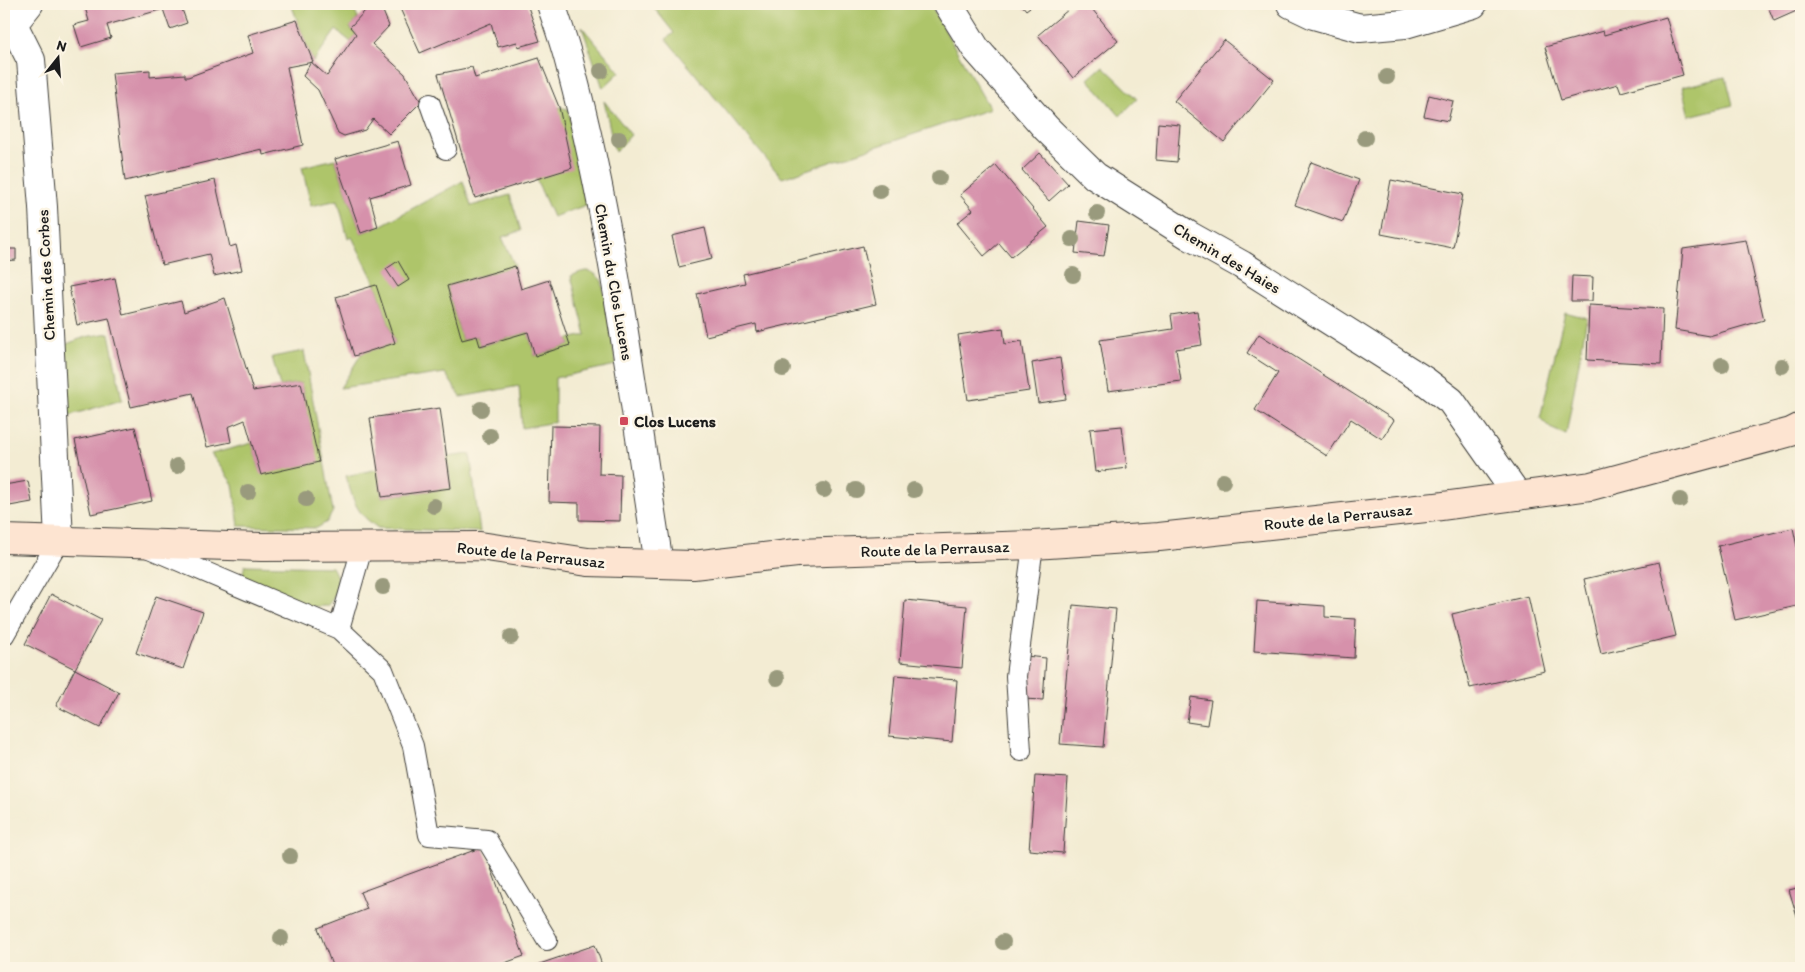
<svg xmlns="http://www.w3.org/2000/svg" width="1805" height="972" viewBox="0 0 1805 972" font-family="Itim,sans-serif">
  <style>
    .green { fill: #aec56a; stroke: #657043 }
    .building { fill: #d691ab }
    .lines { fill: none; stroke-linecap: round; stroke-linejoin: round }
    .lane-casing { stroke: #3c3b37; stroke-width: 22 }
    .street-casing { stroke: #3c3b37; stroke-width: 30 }
    .secondary-casing { stroke: #3c3b37; stroke-width: 30 }
    .lane { stroke: #fff; stroke-width: 20 }
    .street { stroke: #fff; stroke-width: 28 }
    .secondary { stroke: #fde4d1; stroke-width: 28 }
    .tree { fill: #999a7d }
    .poi-dot { fill: #d1495b; stroke: #fcf5e5; stroke-width: 2 }
    .labels { text-anchor: middle; dominant-baseline: central; stroke-width: 5; stroke-linejoin: round; paint-order: stroke }
    .street-label { font-size: 16px; fill: #1c1c1c; stroke: #fcf5e5 }
    .poi-label { font-size: 16px; font-weight: bold; fill: #1c1c1c; stroke: #fcf5e5; text-anchor: start }
  </style>
  <rect width="100%" height="100%" fill="#fcf5e5"/>
  <filter id="ink" filterUnits="userSpaceOnUse"><feTurbulence type="fractalNoise" baseFrequency=".02" numOctaves="2"/><feDisplacementMap in="SourceGraphic" scale="10" xChannelSelector="R" yChannelSelector="G"/><feConvolveMatrix kernelMatrix="1 2 1 2 8 2 1 2 1" color-interpolation-filters="sRGB"/></filter>
  <filter id="wash" filterUnits="userSpaceOnUse"><feTurbulence type="fractalNoise" baseFrequency=".0096" numOctaves="4" result="noise"/><feDisplacementMap in="SourceGraphic" scale="20" xChannelSelector="R" yChannelSelector="G"/><feGaussianBlur stdDeviation="1.12" result="paint"/><feColorMatrix in="noise" values="0 0 0 0 0 0 0 0 0 0 0 0 0 0 0 0 0 1.4 0 .05"/><feComposite in="paint" operator="in"/></filter>
  <g filter="url(#wash)">
    <rect width="100%" height="100%" fill="#f3ecd3"/>
    <path class="green" d="M291,4H336V6L351,4L358,18L350,28L356,34L351,42L336,30L313,62Z
      M651,4H930L990,109L782,178L666,39L674,33Z
      M582,27L620,72L603,88Z
      M1103,66L1137,99L1120,116L1088,79Z
      M1726,77L1733,105L1689,116L1682,87Z
      M604,101L631,135L615,152Z
      M559,107L568,109L589,204L553,217L536,179Z
      M335,159L361,233L378,227L463,181L471,206L510,195L521,231L502,237L515,266L447,286L462,340L477,336L480,346L528,332L535,356L570,345L568,339L586,335L571,276C586,270 590,267 602,281L616,365L555,378V422L522,428L519,386L461,397L445,373L340,388L362,353L395,343L376,285L352,237L348,239L338,200L311,206L302,167Z
      M1565,312L1587,318L1566,435L1550,428L1540,418Z
      M109,333L122,400L67,416L64,345L85,337Z
      M304,351L333,511L327,522L317,528L239,526L233,484L211,454L252,443L261,474L318,462L301,383L280,386L272,357Z
      M470,454L480,532L378,528C355,512 354,502 346,476L378,469L382,497L451,488L447,457Z
      M245,565L332,567C342,584 339,592 327,606L304,607L241,579Z"/>
    <g id="blocks">
      <path class="building" d="M84,4H180L187,23L170,29L163,9L107,25L111,38L81,47L74,25L89,21Z
        M361,4H380L389,26L372,44L405,74L421,102L389,134L373,119L365,130L344,136L338,133L318,90L303,76L311,62L327,76L356,34L350,27L365,11Z
        M398,4H527L540,41L518,47L517,42L498,47L491,23L420,53Z
        M1021,4H1034L1026,10Z
        M1075,4H1088L1118,41L1073,78L1038,35Z
        M1767,4H1801V9L1774,21Z
        M1666,17L1683,75L1621,92L1618,84L1561,100L1545,47L1603,31L1604,35Z
        M297,20L313,62L287,67L303,145L263,155L262,149L125,181L112,73L150,70V77L185,74V77H188L253,53L248,35Z
        M1224,40L1274,80L1224,142L1174,101Z
        M539,58L559,107L572,168L475,198L438,74L472,67L475,78Z
        M1429,95L1453,101L1448,121L1424,116Z
        M1158,123L1180,125L1177,162L1156,160Z
        M398,141L411,185L370,197L378,227L361,233L335,159Z
        M1040,153L1068,184L1049,201L1022,170Z
        M1311,162L1359,180L1343,222L1295,205Z
        M996,165L1048,227L1011,257L999,243L984,256L957,223L973,210L960,195Z
        M215,180L230,247L236,245L242,270L214,276L209,254L162,265L145,196Z
        M1391,180L1463,194L1453,248L1381,234Z
        M1079,221L1109,225L1104,256L1075,253Z
        M705,228L712,259L679,267L672,236Z
        M1746,240L1764,320L1709,336L1675,330L1683,249Z
        M863,246L876,304L757,332L756,324L706,336L697,294L745,283L743,274Z
        M4,249H16V260L4,261Z
        M398,261L409,280L398,287L386,269Z
        M515,266L521,289L549,280L570,345L535,356L528,332L480,346L477,336L462,340L447,286Z
        M1572,276L1593,277L1592,301H1571Z
        M115,278L123,315L181,301L184,312L225,298L253,391L301,383L319,462L261,475L245,420L228,427L231,442L207,447L193,393L131,407L109,318L77,325L69,287Z
        M376,285L395,343L354,356L336,297Z
        M1589,305L1663,309L1661,364L1587,360Z
        M1197,311L1202,345L1176,349L1181,381L1108,391L1100,340L1173,329L1171,315Z
        M1003,328L1005,344L1022,341L1029,391L968,400L958,335Z
        M1259,334L1394,420L1382,439L1351,419L1327,456L1255,410L1278,373L1247,353Z
        M1060,358L1066,399L1038,403L1032,363Z
        M440,408L451,488L382,497L370,418Z
        M551,426L600,427L599,474L621,475L620,521L579,520V503L549,502Z
        M1122,426L1127,468L1095,472L1090,429Z
        M135,427L152,501L91,514L75,440Z
        M28,481L32,502L4,507V485Z
        M1793,528L1801,565V605L1735,620L1718,546Z
        M1659,562L1676,636L1601,654L1584,579Z
        M51,594L101,620L75,669L119,692L100,728L56,706L75,669L25,644Z
        M156,596L203,612L183,669L136,653Z
        M1528,596L1545,671L1470,688L1452,614Z
        M905,600L967,606L962,668L900,662Z
        M1257,601L1325,606V617L1356,619L1354,658L1254,651Z
        M1073,605L1116,609L1103,747L1060,744Z
        M1025,656L1046,658L1043,700L1022,699Z
        M895,675L957,680L952,742L889,736Z
        M1191,697L1211,700L1207,725L1187,722Z
        M1035,776L1068,778L1063,853L1029,850Z
        M483,847L524,956L491,968H333L318,928L367,909L360,892Z
        M1801,887V929L1789,890Z
        M595,945L603,968H528Z"/>
    </g>
  </g>
  <g filter="url(#ink)">
    <use href="#blocks" fill-opacity="0" stroke="#3c3b37" stroke-width="1"/>
    <g class="lines">
      <g class="lane-casing">
        <path id="lane" d="M430,104L446,149
          M149,548L339,629
          M362,548L339,629L383,670L413,746L429,835L487,840L547,940
          M4,635L59,540
          M1021,751L1016,676L1033,545"/>
      </g>
      <g class="street-casing">
        <path id="street" d="M551,4C558,25 566,47 571,69C614,231 633,399 659,564
          M948,4L976,49L1046,128L1095,176L1190,236L1242,265L1425,381L1451,401L1518,496
          M1291,4L1314,15L1360,28L1405,24L1473,4
          M13,24L29,4
          M4,26L13,24L31,60L43,207L59,540"/>
      </g>
      <g class="secondary-casing">
        <path id="secondary" d="M4,539L261,547L480,546L588,562L693,565L797,553L1033,545L1159,537L1435,507L1591,486L1791,432L1801,427"/>
      </g>
      <use href="#lane" class="lane"/>
      <use href="#street" class="street"/>
      <use href="#secondary" class="secondary"/>
    </g>
    <g class="tree">
      <circle cx="601" cy="71" r="8"/>
      <circle cx="1387" cy="77" r="8"/>
      <circle cx="1365" cy="138" r="8"/>
      <circle cx="619" cy="139" r="8"/>
      <circle cx="939" cy="178" r="8"/>
      <circle cx="880" cy="191" r="8"/>
      <circle cx="1097" cy="213" r="8"/>
      <circle cx="1072" cy="239" r="8"/>
      <circle cx="1073" cy="275" r="8"/>
      <circle cx="1722" cy="365" r="8"/>
      <circle cx="1782" cy="366" r="8"/>
      <circle cx="783" cy="369" r="8"/>
      <circle cx="481" cy="409" r="8"/>
      <circle cx="490" cy="436" r="8"/>
      <circle cx="177" cy="466" r="8"/>
      <circle cx="1223" cy="481" r="8"/>
      <circle cx="824" cy="490" r="8"/>
      <circle cx="856" cy="490" r="8"/>
      <circle cx="914" cy="490" r="8"/>
      <circle cx="248" cy="492" r="8"/>
      <circle cx="306" cy="499" r="8"/>
      <circle cx="1680" cy="500" r="8"/>
      <circle cx="434" cy="506" r="8"/>
      <circle cx="383" cy="587" r="8"/>
      <circle cx="511" cy="637" r="8"/>
      <circle cx="777" cy="678" r="8"/>
      <circle cx="290" cy="856" r="8"/>
      <circle cx="281" cy="938" r="8"/>
      <circle cx="1003" cy="942" r="8"/>
    </g>
  </g>
  <rect class="poi-dot" x="619" y="416" width="10" height="10" rx="2.5"/>
  <g class="labels">
    <g class="street-label">
      <text transform="translate(1227 258) rotate(31)">Chemin des Haies</text>
      <text transform="translate(46 275) rotate(-93)">Chemin des Corbes</text>
      <text transform="translate(614 282) rotate(80)">Chemin du Clos Lucens</text>
      <text transform="translate(1338 517) rotate(-6)">Route de la Perrausaz</text>
      <text transform="translate(935 549) rotate(-2)">Route de la Perrausaz</text>
      <text transform="translate(531 555) rotate(6)">Route de la Perrausaz</text>
    </g>
    <g class="poi-label">
      <text x="634" y="421">Clos Lucens</text>
    </g>
  </g>
  <rect width="1805" height="972" fill="none" stroke="#fcf5e5" stroke-width="20"/>
  <g transform="translate(58 58) rotate(17)" stroke="#fcf5e5" stroke-width="4" paint-order="stroke">
  <path d="M0-4L9 19L0 12L-9 19Z" fill="#1c1c1c"/>
  <text y="-8" font-size="14" font-weight="bold" text-anchor="middle" fill="#1c1c1c">N</text>
  </g>
</svg>
